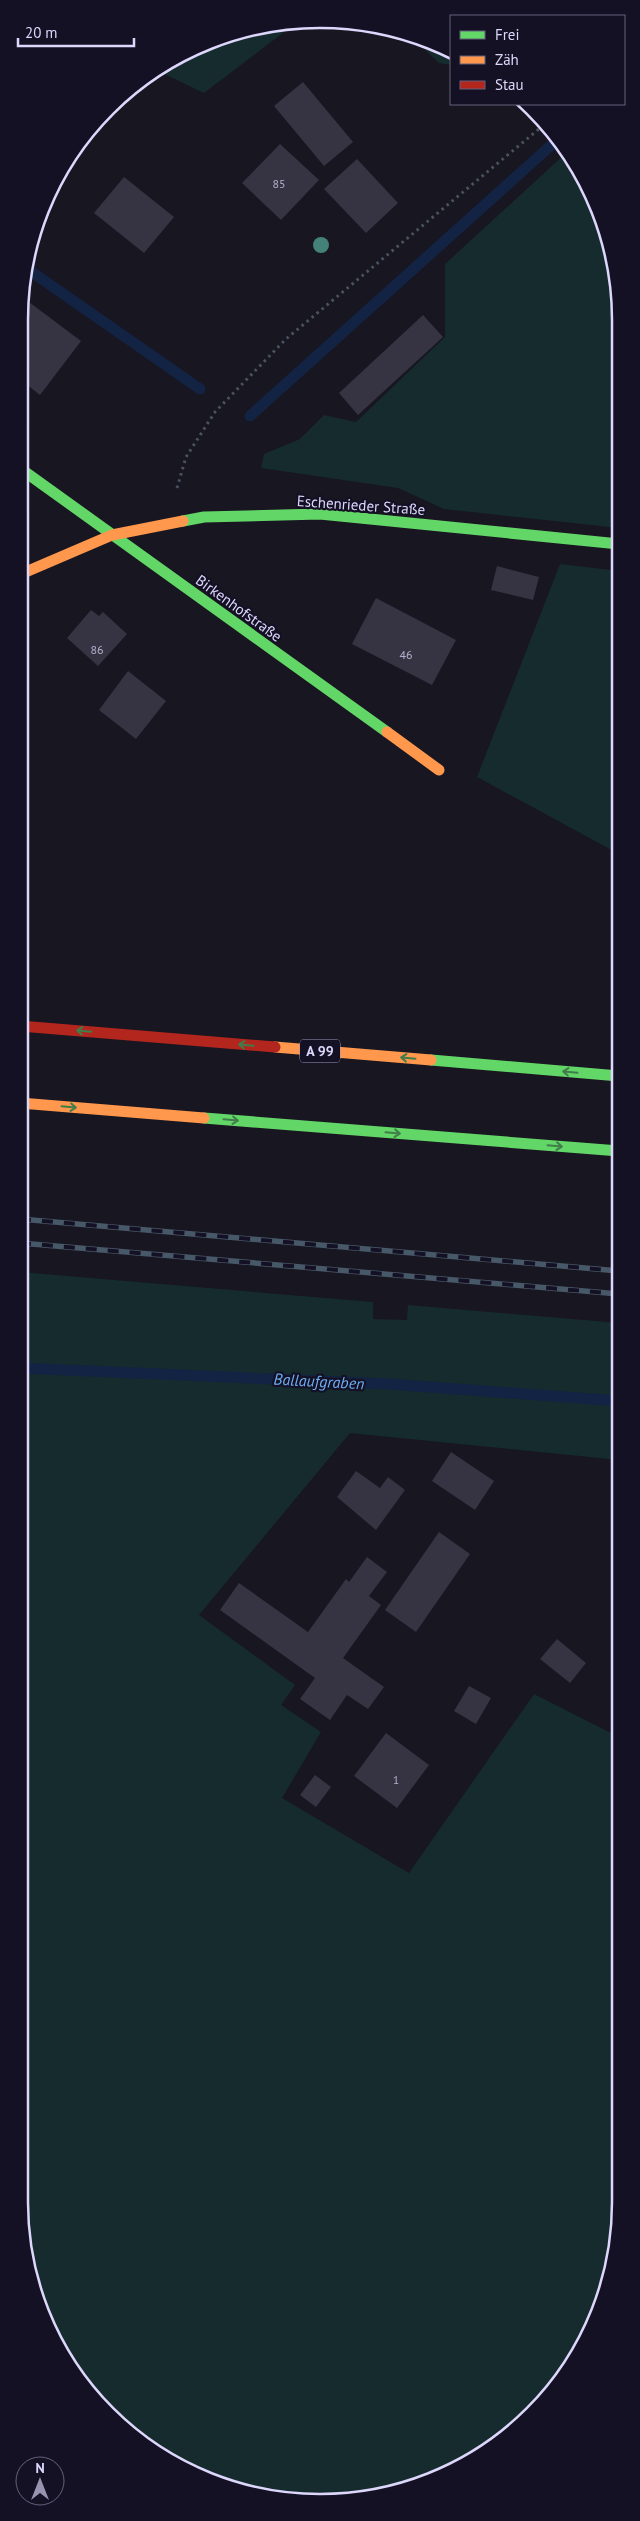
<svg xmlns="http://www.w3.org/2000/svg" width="640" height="2521" viewBox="0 0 640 2521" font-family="'PT Sans',sans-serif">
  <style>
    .green { fill: #152b2d }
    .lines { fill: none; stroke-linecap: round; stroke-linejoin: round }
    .stream { stroke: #132344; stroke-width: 11 }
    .building { fill: #363442 }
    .path { stroke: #485260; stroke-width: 3; stroke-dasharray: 2.5 4; stroke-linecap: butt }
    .fast { stroke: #63d668; stroke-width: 11 }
    .slow { stroke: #ff974d; stroke-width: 11 }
    .jam { stroke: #b3261e; stroke-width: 11 }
    .rail-casing { stroke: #475868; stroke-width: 5.5 }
    .rail { stroke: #151125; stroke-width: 4; stroke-dasharray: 11; stroke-linecap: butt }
    .tree { fill: #438179 }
    .oneway { stroke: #407d4a }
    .labels { text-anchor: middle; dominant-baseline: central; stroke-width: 4.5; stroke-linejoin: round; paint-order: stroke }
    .number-label { font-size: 12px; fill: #b3aece }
    .shield { fill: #151125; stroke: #a19cbc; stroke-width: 1 }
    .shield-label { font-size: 14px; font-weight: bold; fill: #ddd7fc }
    .street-label { font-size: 15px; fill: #ddd7fc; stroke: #151125 }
    .water-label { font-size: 16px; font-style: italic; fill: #6caff6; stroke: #151125 }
    .rim { fill: none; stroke: #ddd7fc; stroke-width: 2.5 }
  </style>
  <rect width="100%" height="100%" fill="#181620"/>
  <path class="green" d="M292,26L204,93L158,71L242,29Z
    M412,37L451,49V65L439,63Z
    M566,153L590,187L619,281V528L444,509L398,488L261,468L264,454L300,439L324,415L356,422L445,337V264Z
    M560,564L619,571V854L477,777Z
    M20,1272L373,1302V1319L407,1320L408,1305L619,1323V1460L350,1433L199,1615L295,1685L281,1705L321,1732L282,1798L409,1873L534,1694L619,1737V2241L581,2351L504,2440L417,2486L300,2502L187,2471L94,2400L42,2316L19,2201Z"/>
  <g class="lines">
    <path class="stream" d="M26,268L200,389
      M250,416L557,140
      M20,1368L389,1384L619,1401"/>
  </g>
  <path class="building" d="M303,82L353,142L324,166L274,106Z
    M280,144L319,180L281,220L242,183Z
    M357,159L398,203L366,233L324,189Z
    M124,177L174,217L144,253L94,213Z
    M21,296L81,341L40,395L21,380Z
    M423,315L443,337L358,415L339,393Z
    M497,566L539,577L533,600L491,590Z
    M376,598L456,640L432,685L352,644Z
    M91,610L99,616L103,612L127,634L98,666L67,638Z
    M128,671L166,701L136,739L99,710Z
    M451,1452L494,1481L475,1510L432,1481Z
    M356,1471L380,1488L388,1477L405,1490L376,1530L337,1497Z
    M439,1532L470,1554L416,1632L385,1610Z
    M367,1557L387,1572L369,1596L381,1605L343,1658L384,1687L368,1709L347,1695L330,1720L300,1699L315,1678L220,1610L239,1583L308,1632L346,1579L349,1582Z
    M557,1639L586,1663L570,1683L540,1659Z
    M469,1686L491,1698L476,1724L454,1711Z
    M386,1733L429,1765L397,1808L354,1776Z
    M315,1775L331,1787L316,1807L300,1795Z"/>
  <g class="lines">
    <path class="path" d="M177,488L186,457L215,412L286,339L545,124"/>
    <path class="fast" d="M21,469L387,732
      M183,521L204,517L320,514L619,544
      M431,1060L619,1076
      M204,1118L619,1151"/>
    <path class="slow" d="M21,574L112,535L183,521
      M387,732L439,770
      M275,1047L431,1060
      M20,1103L204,1118"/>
    <path class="jam" d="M20,1026L275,1047"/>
    <g class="rail-casing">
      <path id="rail" d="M20,1219L619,1271
        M20,1243L619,1294"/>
    </g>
    <use href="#rail" class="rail"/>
  </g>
  <circle class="tree" cx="321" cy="245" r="8"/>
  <defs><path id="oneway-shaft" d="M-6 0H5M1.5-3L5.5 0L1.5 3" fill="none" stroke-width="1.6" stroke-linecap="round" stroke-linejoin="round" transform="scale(1.25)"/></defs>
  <g class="oneway">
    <use href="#oneway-shaft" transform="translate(84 1031) rotate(-175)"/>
    <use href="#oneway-shaft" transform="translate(246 1045) rotate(-175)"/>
    <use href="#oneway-shaft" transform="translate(408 1058) rotate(-175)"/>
    <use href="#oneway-shaft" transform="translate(570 1072) rotate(-175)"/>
    <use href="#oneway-shaft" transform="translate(69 1107) rotate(5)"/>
    <use href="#oneway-shaft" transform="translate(231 1120) rotate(5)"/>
    <use href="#oneway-shaft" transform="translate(393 1133) rotate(5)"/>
    <use href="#oneway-shaft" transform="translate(555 1146) rotate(5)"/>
  </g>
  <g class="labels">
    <g class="number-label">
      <text x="279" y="183">85</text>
      <text x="97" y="649">86</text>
      <text x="406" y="654">46</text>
      <text x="396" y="1779">1</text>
    </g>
    <rect class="shield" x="300" y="1039.5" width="40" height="23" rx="4"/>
    <g class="shield-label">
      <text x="320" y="1051">A 99</text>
    </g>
    <g class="street-label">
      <text transform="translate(361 505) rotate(4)">Eschenrieder Straße</text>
      <text transform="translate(239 608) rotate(36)">Birkenhofstraße</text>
    </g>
    <g class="water-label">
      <text transform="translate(319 1381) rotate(3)">Ballaufgraben</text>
    </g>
  </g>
  <path d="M0 0H640V2521H0ZM320 28H320A292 292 0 0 1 612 320V2202A292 292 0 0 1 320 2494H320A292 292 0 0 1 28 2202V320A292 292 0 0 1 320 28Z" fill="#151125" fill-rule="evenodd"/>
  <path class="rim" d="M320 28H320A292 292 0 0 1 612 320V2202A292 292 0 0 1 320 2494H320A292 292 0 0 1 28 2202V320A292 292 0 0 1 320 28Z"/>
  <rect x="450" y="15" width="175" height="90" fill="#151125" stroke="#65607b"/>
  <rect x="460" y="31" width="25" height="8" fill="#63d668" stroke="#65607b"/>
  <text x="495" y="40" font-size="15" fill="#ddd7fc">Frei</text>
  <rect x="460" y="56" width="25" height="8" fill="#ff974d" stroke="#65607b"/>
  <text x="495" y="65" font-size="15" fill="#ddd7fc">Zäh</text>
  <rect x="460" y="81" width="25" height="8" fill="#b3261e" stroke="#65607b"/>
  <text x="495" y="90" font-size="15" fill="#ddd7fc">Stau</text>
  <g transform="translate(40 2481)"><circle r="24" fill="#151125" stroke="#65607b"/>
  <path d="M0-4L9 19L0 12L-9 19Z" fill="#9893af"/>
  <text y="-8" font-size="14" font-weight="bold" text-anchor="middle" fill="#ddd7fc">N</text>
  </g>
  <path d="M18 38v8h116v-8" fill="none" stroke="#ddd7fc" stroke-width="2.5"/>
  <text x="25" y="38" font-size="15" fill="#ddd7fc" stroke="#151125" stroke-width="4" paint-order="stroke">20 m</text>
</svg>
